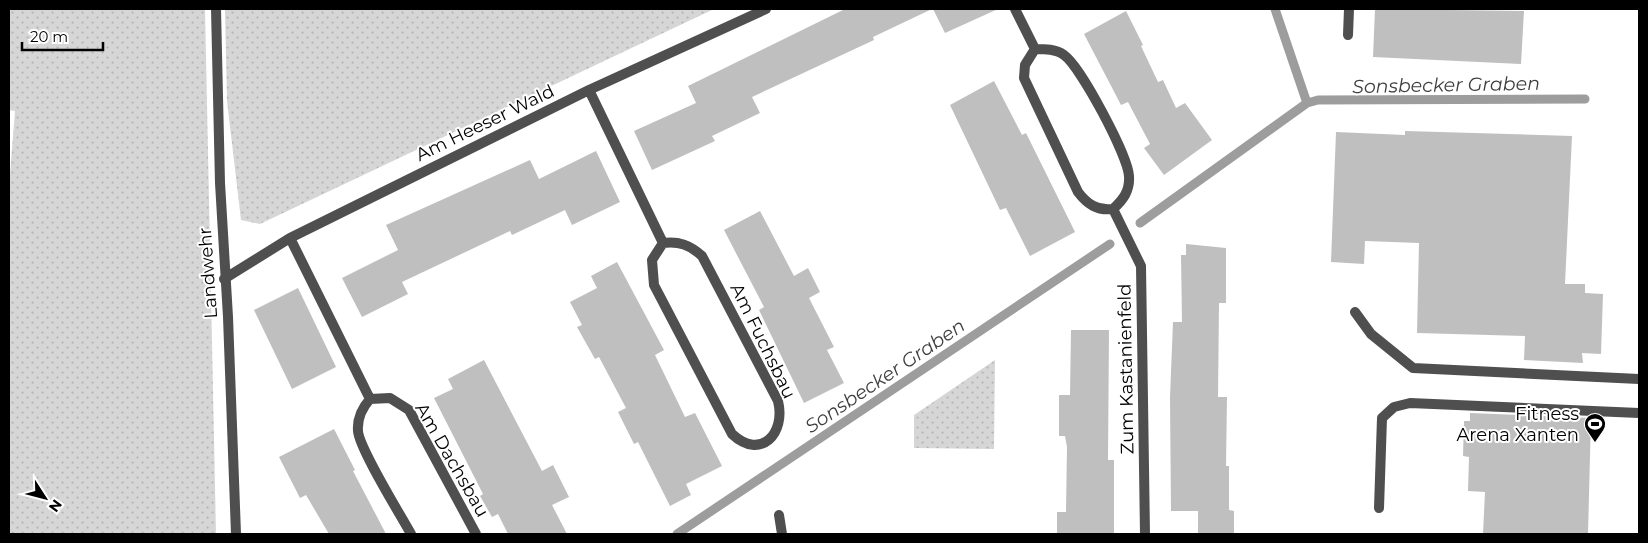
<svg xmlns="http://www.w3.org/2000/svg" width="1648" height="543" viewBox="0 0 1648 543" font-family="Montserrat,sans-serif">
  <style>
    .grass { fill: url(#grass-dots) }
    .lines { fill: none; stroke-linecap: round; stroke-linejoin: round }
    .stream { stroke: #9d9d9d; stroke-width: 9 }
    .building { fill: #bfbfbf }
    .lane { stroke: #4f4f4f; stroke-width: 10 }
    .street { stroke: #4f4f4f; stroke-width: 10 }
    .labels { text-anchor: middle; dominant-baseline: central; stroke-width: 4; stroke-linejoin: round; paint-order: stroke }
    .street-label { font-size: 18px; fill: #000; stroke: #fff }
    .poi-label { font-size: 18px; fill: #000; stroke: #fff; text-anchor: end }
    .water-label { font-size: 19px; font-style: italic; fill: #3e3e3e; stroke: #fff }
  </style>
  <defs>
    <pattern id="grass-dots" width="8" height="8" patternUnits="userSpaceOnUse" patternTransform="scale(1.25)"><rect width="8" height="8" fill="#d6d6d6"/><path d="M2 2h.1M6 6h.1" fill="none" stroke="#b6b6b6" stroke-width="1.8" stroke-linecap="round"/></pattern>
  </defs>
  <rect width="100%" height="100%" fill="#fff"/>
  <path class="grass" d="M9,9H205L216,534H9V187L15,111L9,110Z
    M225,9H714L260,224L241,220L227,101Z
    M995,360L994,449L914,448V415Z"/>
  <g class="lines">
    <path class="stream" d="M1307,103L1318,100L1585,99
      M1140,223L1307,103L1275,9
      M677,534L1110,244"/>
  </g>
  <path class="building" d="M845,9H932L873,37L874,40L752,97L760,113L712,136L715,141L652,170L634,131L696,103L688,86Z
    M933,9H998L945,33Z
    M1375,9L1524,11L1521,64L1373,57Z
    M1126,11L1143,45L1141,46L1158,82L1163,80L1176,108L1185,103L1212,140L1164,175L1144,148L1150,144L1128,102L1121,105L1084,34Z
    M994,81L1022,135L1026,133L1075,232L1030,256L1006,208L1000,210L950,105Z
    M1405,131L1572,136L1565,284H1585V293L1603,294L1601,354L1582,353L1583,363L1524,360L1525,336L1417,333L1419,243L1365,241L1364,264L1331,262L1336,132L1405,135Z
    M596,151L620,202L572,225L565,210L512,235L510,231L402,282L408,294L362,317L342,278L398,250L386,225L530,160L539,179Z
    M760,211L794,276L808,268L820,292L809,298L834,347L827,350L844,383L804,403L759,310L764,307L724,230Z
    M1186,244L1226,248V303H1219L1218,397H1227L1226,466H1229V510L1234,511V534H1198V511H1171L1170,397L1173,322H1182L1181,255H1186Z
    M617,262L664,350L655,355L685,417L695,413L722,466L686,484L691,495L670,506L638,442L634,444L618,412L626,408L599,357L595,359L577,327L582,325L570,302L597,288L591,276Z
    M298,288L336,367L292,389L254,310Z
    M1071,330H1109L1108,460H1114V534H1057V512H1066L1067,447L1065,436H1059V395H1070Z
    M484,360L542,471L553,465L569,497L552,505L567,534H508L498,514L492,517L480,496L483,494L434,398L453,389L448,379Z
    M1470,413L1591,418L1588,534H1483L1485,492L1468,491L1469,457L1463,456L1464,421H1470Z
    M334,429L355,470L353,471L386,534H329L306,495L300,498L279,457Z"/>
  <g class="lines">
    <path class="lane" d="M1348,35L1349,9
      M1355,312L1371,334L1413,368L1639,379
      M1379,508L1382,418L1394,407L1410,403L1639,413"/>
    <path class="street" d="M216,9L220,183L228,317L236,534
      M1015,9L1035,49L1025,65L1024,78L1078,192C1087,204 1097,211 1113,209L1141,266L1145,534
      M1035,49C1045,49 1056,49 1064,55C1081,67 1128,156 1129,176C1130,191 1123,200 1113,209
      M589,90L663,243L652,260L654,285L732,434C761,461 786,433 778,401L702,256C690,245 679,241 663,243
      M290,238L370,399
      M224,279L290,238L589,90L766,9
      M779,515L782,534
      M411,534C400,514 359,448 358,431C357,418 362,408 370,399L390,398L409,410L476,534"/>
  </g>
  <defs>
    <g id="stadium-pin" transform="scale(1.125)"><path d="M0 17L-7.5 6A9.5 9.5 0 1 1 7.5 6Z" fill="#000" stroke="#fff"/><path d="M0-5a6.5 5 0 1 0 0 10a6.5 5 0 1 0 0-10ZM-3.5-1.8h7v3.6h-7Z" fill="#fff"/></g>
  </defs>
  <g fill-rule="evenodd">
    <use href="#stadium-pin" x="1595" y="424"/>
  </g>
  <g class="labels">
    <g class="street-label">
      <text transform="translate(485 123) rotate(-26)">Am Heeser Wald</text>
      <text transform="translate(208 273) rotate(-94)">Landwehr</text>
      <text transform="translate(763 341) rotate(64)">Am Fuchsbau</text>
      <text transform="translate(1126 369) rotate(-91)">Zum Kastanienfeld</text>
      <text transform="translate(452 460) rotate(60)">Am Dachsbau</text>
    </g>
    <g class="poi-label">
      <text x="1579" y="414">Fitness<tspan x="1579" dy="21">Arena Xanten</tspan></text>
    </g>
    <g class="water-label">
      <text transform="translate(1446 85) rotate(-1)">Sonsbecker Graben</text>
      <text transform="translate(885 376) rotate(-34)">Sonsbecker Graben</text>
    </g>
  </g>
  <rect width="1648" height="543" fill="none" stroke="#000000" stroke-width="20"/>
  <g transform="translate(45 498) rotate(126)" stroke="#ffffff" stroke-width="4" paint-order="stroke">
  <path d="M0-4L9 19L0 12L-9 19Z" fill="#000000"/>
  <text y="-8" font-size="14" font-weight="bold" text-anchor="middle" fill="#000000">N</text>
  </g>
  <path d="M22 42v8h81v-8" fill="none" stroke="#000000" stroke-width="2.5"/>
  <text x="30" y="42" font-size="15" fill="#000000" stroke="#ffffff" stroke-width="4" paint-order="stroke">20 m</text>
</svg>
